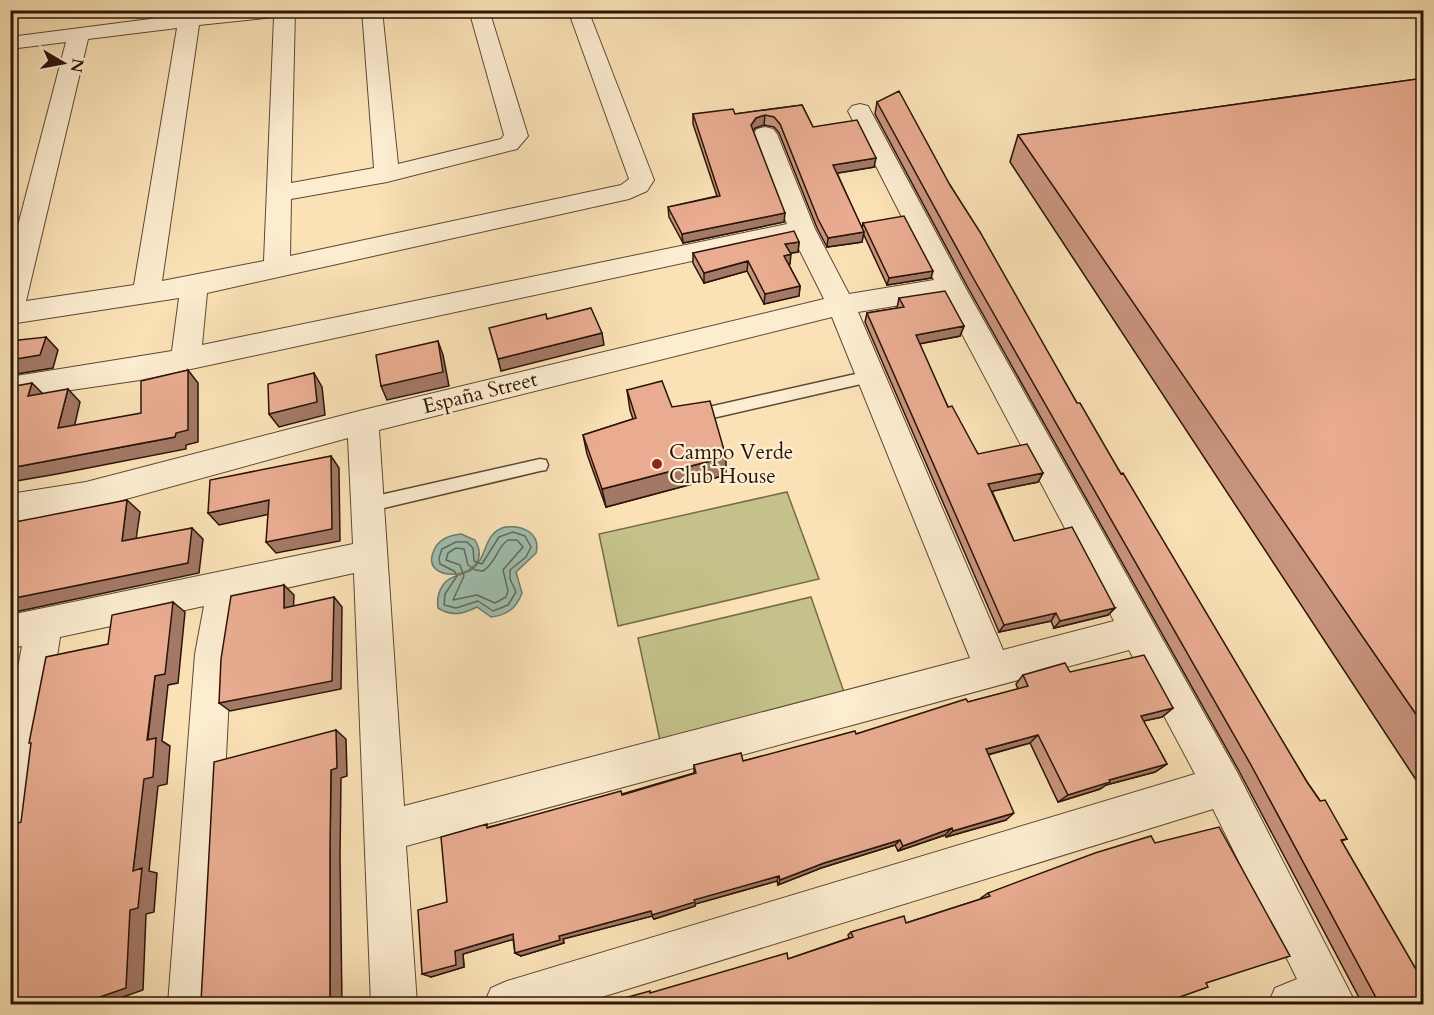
<svg xmlns="http://www.w3.org/2000/svg" width="1434" height="1015" viewBox="0 0 1434 1015" font-family="Cardo,serif">
  <style>
    .green { fill: #c4c28a; stroke: #776b49; stroke-width: 1.5 }
    .water { fill: #9ebeae; stroke: #707a6c; stroke-width: 1.5 }
    .lines { fill: none; stroke-linecap: round; stroke-linejoin: round }
    .shore { stroke: #64695b; stroke-width: 1.5 }
    .lane-casing { stroke: #5e4834; stroke-width: 3 }
    .street-casing { stroke: #5e4834; stroke-width: 2 }
    .lane { fill: #fcecd0; fill-rule: evenodd }
    .street { fill: #fcecd0; fill-rule: evenodd }
    .wall { fill: #c8947d; stroke: #2a1408; stroke-width: 1.5 }
    .shaded-wall { fill: #a37866; stroke: #2a1408; stroke-width: 1.5 }
    .building { fill: #e9ac91; stroke: #2a1408; stroke-width: 1.5 }
    .poi-dot { fill: #8f2418; stroke: #fcecd0; stroke-width: 2 }
    .labels { text-anchor: middle; dominant-baseline: central; stroke-width: 4.5; stroke-linejoin: round; paint-order: stroke }
    .street-label { font-size: 21px; fill: #2a1408; stroke: #fcecd0 }
    .poi-label { font-size: 21px; fill: #2a1408; stroke: #fcecd0; text-anchor: start }
  </style>
  <rect width="100%" height="100%" fill="#fae2b6"/>
  <filter id="stains"><feTurbulence type="fractalNoise" baseFrequency=".00333" numOctaves="4"/><feColorMatrix values="0 0 0 0 .2 0 0 0 0 .09 0 0 0 0 .02 0 0 0 .5 -.17"/></filter>
  <radialGradient id="worn" r=".72"><stop offset=".6" stop-color="#630" stop-opacity="0"/><stop offset="1" stop-color="#630" stop-opacity=".3"/></radialGradient>
  <path class="green" d="M787,492L819,579L618,626L599,534Z
    M811,597L846,698L661,745L638,638Z"/>
  <path class="water" d="M505,527C523,525 541,533 536,553L516,572L522,593C516,609 507,615 491,617L477,607C463,614 452,617 438,608C437,600 438,592 443,585C450,574 466,576 475,567C488,553 484,533 505,527Z
    M461,534L475,540C498,580 417,587 434,550C439,539 450,535 461,534Z"/>
  <g class="lines">
    <path class="shore" d="M513,532L525,536L531,547L526,557L510,570V579L516,592L508,605L493,611L478,601L456,608L444,605L445,594L457,576L454,571L440,564L439,558L442,549L456,542H467L473,548L474,561L482,564L499,537Z
      M508,540H517L523,547L503,570L508,591L506,597L495,603L477,595L453,600L464,576L460,565L446,560L448,553L456,548L464,549L468,565L475,570L483,571C497,562 496,548 508,540Z"/>
    <g class="lane-casing">
      <path id="lane" d="M869,371L874,373L876,377L874,381L691,423L686,421L683,417L686,413L691,411Z
        M540,459L546,460L548,465L546,470L540,471L367,512L361,510L359,505L361,500L367,498Z"/>
    </g>
    <g class="street-casing">
      <path id="street" d="M220,10H295L291,183L374,168L362,10H382L398,164L501,139L504,135L469,10H489L528,136L517,149L387,182L291,199L290,256L621,185L629,179L568,10H588L654,180L647,191L629,199L207,293L202,345L787,224L753,134L757,129L765,127L773,129L777,134L815,229L849,294L934,280L848,111L852,106L860,104L868,106L965,287L1237,772L1356,1004H1268L1275,988L1297,979L1213,809L579,1004H484L491,988L507,981L1195,774L1129,650L406,846L417,1004H371L354,573L241,598L231,654L214,1004H168L195,654L204,606L60,637L31,830L25,845L10,850V711L22,646L10,648V615L353,544L348,438L86,510L10,522V494L86,482L363,410L824,299L794,239L140,380L10,399V377L172,351L179,298L10,324V256L66,42L10,49V37ZM274,17L264,261L162,281L199,25ZM177,28L134,285L26,301L88,39ZM943,298L1114,621L1003,650L858,312ZM832,317L970,658L404,806L379,430Z"/>
    </g>
    <use href="#lane" class="lane"/>
    <use href="#street" class="street"/>
  </g>
  <path class="wall" d="M1424,78V792L1010,162L1018,135Z
    M877,102L950,185L1077,403L1121,474L1307,782L1347,839L1341,841L1424,1005H1363L1239,771L967,286L875,114Z
    M802,105L813,127L874,167L837,173L862,229L863,223L931,278L887,285L863,233L862,242L827,247L817,228L779,133L774,127L764,125L755,128L753,131L784,222L683,243L669,217L668,207L717,196L693,124V114H735Z
    M799,242L798,252L790,253V264L789,265L800,286L799,296L764,304L747,271L704,283L693,263V253Z
    M899,298L964,326L960,336L919,344L948,407L978,454L1043,473L1038,482L992,491L1014,541L1115,608L1108,615L1054,628L1051,621L999,632L865,322L867,313L897,308Z
    M627,390L672,407L726,475L606,507L587,454L583,435L633,419L630,410Z
    M1070,672L1173,708L1162,717L1143,721L1167,764L1155,772L1106,785L1100,789L1058,802L1030,743L988,755L1006,820L946,837L945,835L898,851L895,845L821,868L778,885L777,881L695,904V906L654,919L652,916L563,939L564,943L521,956L515,953L513,939L463,954L464,967L431,977L447,902L489,827L622,794L694,773V765L743,761L856,734L968,702L1018,689L1016,684L1023,675Z
    M988,893L1206,983L1163,1003L1154,1005L1149,1004L599,1005L652,993L788,959L849,938L848,935L851,932L906,923L981,899V898Z"/>
  <path class="shaded-wall" d="M765,115L764,125L755,128L751,135V125L756,118Z
    M876,158L874,167L832,174L833,165Z
    M785,213L784,222L683,243L682,234Z
    M864,232L862,242L827,247L828,238Z
    M799,242L798,252L784,254L785,244Z
    M791,254L790,264L783,266L784,256Z
    M748,261L747,271L704,283V273Z
    M933,271L931,278L887,285L889,278Z
    M800,286L799,296L764,304L765,294Z
    M964,326L960,336L913,345L916,335Z
    M602,333L604,345L501,371L498,359Z
    M46,337L58,350L53,368L10,375V360Z
    M438,341L443,355L449,386L387,400L381,386Z
    M188,370L198,383V442L186,445V449L57,474L10,482V468L175,437Z
    M314,373L322,387L325,415L279,427L269,414Z
    M32,383L45,396H28Z
    M68,389L80,402L71,441L58,428Z
    M331,456L339,468L340,541L276,553L266,542Z
    M726,457V475L606,507L602,489Z
    M1043,473L1038,482L984,493L988,484Z
    M127,500L140,512L134,553L122,541Z
    M269,500L279,512L219,525L208,513Z
    M192,528L203,539L199,573L10,613V599Z
    M284,585L294,595L293,618L284,608Z
    M334,597L342,607L341,689L230,711L219,703Z
    M173,602L185,612L178,683L168,685L162,741L170,746L167,784L158,786L149,871L157,873L154,912L146,914L143,990L100,1005H77L130,910L133,871L155,676Z
    M1115,608L1108,615L1054,628L1060,621Z
    M1056,613L1051,621L999,632L1004,625Z
    M1173,708L1162,717L1130,724L1141,716Z
    M336,730L346,739L347,776L341,778L340,856L342,1005H330V850L331,770Z
    M1038,735L1030,743L979,757L986,749Z
    M1167,764L1155,772L1106,785L1100,789L1058,802L1068,795L1109,780Z
    M1014,813L1006,820L946,837L953,831Z
    M952,828L945,835L898,851L903,846Z
    M900,840L895,845L821,868L778,885L780,880L824,863Z
    M779,876L777,881L695,904V906L654,919L652,916L563,939L564,943L521,956L515,953L559,936Z
    M513,934L518,938L463,954L464,967L431,977L422,974L455,951Z"/>
  <path class="building" d="M1424,78V726L1018,135Z
    M899,91L950,185L980,232L1077,403H1080L1121,474L1123,473L1307,782L1320,801L1325,800L1347,839L1341,840L1424,983V1005H1380L1251,765L971,274L877,102Z
    M802,105L813,127L857,120L876,158L833,165L864,232L828,238L818,219L780,124L774,117L765,115L756,118L751,125L785,213L682,234L668,207L720,196L693,114L733,109L735,114Z
    M904,216L933,271L889,278L863,223Z
    M794,231L799,242L785,244L791,254L784,256L800,286L765,294L748,261L704,273L693,253Z
    M945,291L964,326L916,335L948,407L952,406L978,454L1027,444L1043,473L988,484L1014,541L1072,527L1115,608L1060,621L1056,613L1004,625L867,313L904,307L899,298Z
    M591,308L602,333L498,359L489,328L546,314L547,319Z
    M46,337L40,355L10,360V341Z
    M438,341L443,372L381,386L376,355Z
    M188,370V430L176,433L175,437L10,468V387L32,383L28,396L68,389L58,428L141,413V381Z
    M314,373L317,402L269,414L268,384Z
    M662,381L672,407L710,401L726,457L602,489L583,435L636,418L627,390Z
    M331,456L332,529L266,542L269,500L208,513L210,480Z
    M127,500L122,541L192,528L188,563L10,599V523Z
    M284,585V608L334,597L332,681L219,703L221,659L231,596Z
    M173,602L165,674L155,676L147,740L156,738L153,777L144,779L133,871L142,868L138,908L130,910L126,988L77,1005H10V867L18,823L21,822L31,743H29L46,657L108,644L112,615Z
    M1144,655L1173,708L1141,716L1167,764L1109,780L1110,782L1068,795L1038,735L986,749L1014,813L953,831L952,828L903,846L900,840L824,863L780,880L779,876L694,900L695,902L652,915L651,911L559,936L560,940L515,953L513,934L455,951L456,965L422,974L418,910L447,902L441,837L487,824V828L621,791L622,795L696,773L694,765L741,753L743,761L855,731L856,734L966,699L968,702L1028,686L1023,675L1065,663L1070,672Z
    M336,730L337,768L331,770L330,850V1005H196L201,1002L214,762Z
    M1219,827L1290,956L1206,983L1208,987L1163,1003L1162,1000L1147,1005H599L650,991V993L787,953L788,959L853,937L851,932L904,916L906,923L990,896L988,893L1095,853L1151,836L1155,843Z"/>
  <circle class="poi-dot" cx="657" cy="464" r="6"/>
  <g class="labels">
    <g class="street-label">
      <text transform="translate(480 393) rotate(-14)">España Street</text>
    </g>
    <g class="poi-label">
      <text x="669" y="452">Campo Verde<tspan x="669" dy="24">Club House</tspan></text>
    </g>
  </g>
  <rect width="1434" height="1015" fill="none" stroke="#fae2b6" stroke-width="36"/>
  <rect x="12" y="12" width="1410" height="991" fill="none" stroke="#2a1408" stroke-width="3"/>
  <rect x="18" y="18" width="1398" height="979" fill="none" stroke="#2a1408" stroke-width="1.5"/>
  <g transform="translate(63 63) rotate(100)" stroke="#fcecd0" stroke-width="4.5" paint-order="stroke">
  <path d="M0-4.5L10 22L0 15L-10 22Z" fill="#2a1408"/>
  <text y="-9" font-size="16" font-weight="bold" text-anchor="middle" fill="#2a1408">N</text>
  </g>
  <rect width="100%" height="100%" filter="url(#stains)"/>
  <rect width="100%" height="100%" fill="url(#worn)"/>
</svg>
